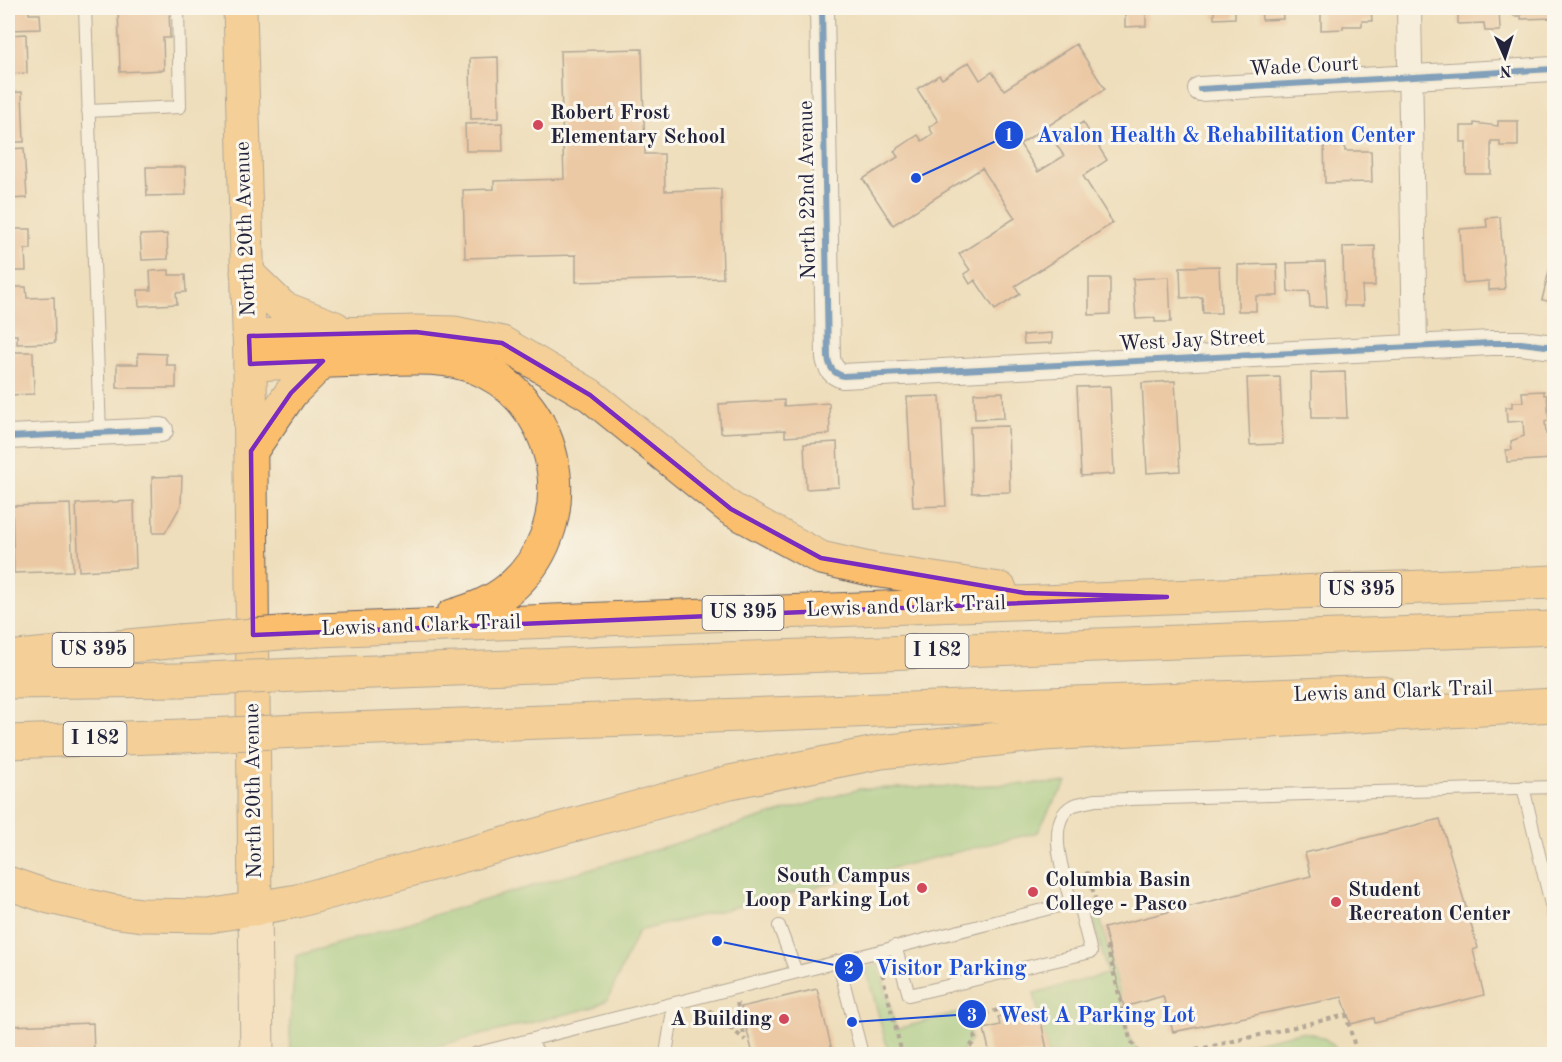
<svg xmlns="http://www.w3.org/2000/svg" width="1562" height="1062" viewBox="0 0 1562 1062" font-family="'Old Standard TT',serif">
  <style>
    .green { fill: #8fcd83; stroke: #58785f; stroke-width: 1.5 }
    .building { fill: #e8af8a }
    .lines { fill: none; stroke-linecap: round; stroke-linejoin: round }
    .service-casing { stroke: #696468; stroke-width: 14 }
    .minor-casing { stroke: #696468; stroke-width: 26 }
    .secondary-casing { stroke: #696468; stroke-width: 35 }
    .primary-casing { stroke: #696468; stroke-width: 35 }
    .motorway-casing { stroke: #696468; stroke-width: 35 }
    .path { stroke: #696468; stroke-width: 4; stroke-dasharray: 4.5 4.5; stroke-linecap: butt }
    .service { stroke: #fff; stroke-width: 12 }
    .minor { stroke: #fff; stroke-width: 24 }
    .secondary { stroke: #fde5c5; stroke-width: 33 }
    .primary { stroke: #fabe6d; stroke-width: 33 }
    .motorway { stroke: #fabe6d; stroke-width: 33 }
    .motorway-bridge-casing { stroke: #696468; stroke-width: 35; stroke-linecap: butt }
    .motorway-bridge { stroke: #fabe6d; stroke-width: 33 }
    .cycleway-casing { stroke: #fbf7ec; stroke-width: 10 }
    .cycleway { stroke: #0057b8; stroke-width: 6 }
    .marked { fill: none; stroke: #7b2cbf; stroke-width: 4.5; stroke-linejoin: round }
    .poi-dot { fill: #d1495b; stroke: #fbf7ec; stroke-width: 2 }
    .labels { text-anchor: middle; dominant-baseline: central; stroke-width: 6; stroke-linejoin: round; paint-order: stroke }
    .shield { fill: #fbf7ec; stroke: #636270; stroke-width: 1.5 }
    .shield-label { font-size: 20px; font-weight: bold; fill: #22223b }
    .street-label { font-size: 21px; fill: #22223b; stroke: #fbf7ec }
    .poi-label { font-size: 21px; font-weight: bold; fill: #22223b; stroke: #fbf7ec; text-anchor: start }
    .leader { fill: none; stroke: #1d4ed8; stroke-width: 2 }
    .callout-dot { fill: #1d4ed8; stroke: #fbf7ec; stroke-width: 2 }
    .mark-label { font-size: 18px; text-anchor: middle; font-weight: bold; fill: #fff }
    .callout-label { font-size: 22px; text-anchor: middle; font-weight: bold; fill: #1d4ed8; stroke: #fbf7ec; stroke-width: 6; stroke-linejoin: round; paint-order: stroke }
  </style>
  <rect width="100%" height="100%" fill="#fbf7ec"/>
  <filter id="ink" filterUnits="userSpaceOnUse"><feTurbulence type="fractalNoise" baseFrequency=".0167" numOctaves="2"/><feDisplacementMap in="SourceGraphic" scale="12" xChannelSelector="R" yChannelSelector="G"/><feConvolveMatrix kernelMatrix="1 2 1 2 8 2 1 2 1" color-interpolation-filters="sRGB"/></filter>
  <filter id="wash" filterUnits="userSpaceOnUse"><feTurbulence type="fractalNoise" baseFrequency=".008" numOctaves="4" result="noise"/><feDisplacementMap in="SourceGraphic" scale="24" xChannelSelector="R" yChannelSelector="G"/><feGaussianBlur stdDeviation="1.35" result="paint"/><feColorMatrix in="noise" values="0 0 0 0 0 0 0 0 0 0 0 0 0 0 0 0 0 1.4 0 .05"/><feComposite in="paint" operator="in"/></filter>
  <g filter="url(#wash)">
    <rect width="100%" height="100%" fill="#eedebc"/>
    <path class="green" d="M1067,783L1052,804L1038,832L638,931L608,999L595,1007L404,1054H290V1023L296,956L859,789Z
      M1099,913L1130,1039L1139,1054H1048L1034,993L1107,974L1093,914Z
      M879,963L896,1029L965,1011L971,1039L961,1054H889L866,969Z
      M1300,1032C1317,1033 1331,1039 1340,1054H1202Z"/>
    <g id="blocks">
      <path class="building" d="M8,8H29V14H40L41,29L8,30Z
        M118,8H169L170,38H163L164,70L120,72Z
        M1125,8H1146V26L1125,27Z
        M1214,8H1235V18L1214,19Z
        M1261,8H1282L1283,19L1262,20Z
        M1321,8H1371L1372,21H1362V26H1343V29L1321,30Z
        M1458,8H1499L1500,31H1485L1484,23L1458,24Z
        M1513,8H1554V18L1521,19V16H1514Z
        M26,34L27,73L8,74V35Z
        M1076,44L1105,89L1020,144L1038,172L1064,156L1054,141L1083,122L1107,160L1083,176L1113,223L1015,286L1020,294L995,310L975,280L970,284L964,274L970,270L959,254L1015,218L982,168L893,225L863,179L898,157L894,151L918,135L922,141L933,134L929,127L938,121L917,89L933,79L939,75L942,79L969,62L980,80L992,72L1004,90Z
        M642,49L645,154H664L665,191L721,189L723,278L576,282V255L465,258L463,190L494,189V181L564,179L560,51Z
        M498,57L499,118L471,119L470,58Z
        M22,92L24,142H8V93Z
        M1498,121H1518V146H1500V141H1491V174H1466V142H1461V126H1474V123L1498,126Z
        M502,123L503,151H466L465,124Z
        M1344,138L1345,151H1371L1372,182L1325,183L1324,139Z
        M24,148L27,198L8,199V149Z
        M146,167H185L186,195L147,196Z
        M1500,217L1505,289L1489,290V281L1463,283L1460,229L1487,227L1486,218Z
        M8,229H31V249H25L26,271H8Z
        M167,234L168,259L142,260L140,235Z
        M1375,246V286H1362L1363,306H1344L1343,247Z
        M1554,250V302L1542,300Z
        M1325,262L1327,307H1310L1309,291L1288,292L1287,263Z
        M1277,264L1278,296H1256V311H1238V265Z
        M1219,266L1221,313H1203L1202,297L1181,298L1180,267Z
        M169,270V275H185L186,292L176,293L177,304L139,306L138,290H151L150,271Z
        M1169,277L1171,322H1155V318L1136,319L1133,279Z
        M1089,278H1110V314L1089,315Z
        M8,287H26L27,298L54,297L55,343L17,344V335H8Z
        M1052,333V343L1024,344L1023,335Z
        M8,352H33L34,394L8,395Z
        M138,353L166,354V365H176V388H117V364H138Z
        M1345,372L1347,418H1312L1311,373Z
        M1280,377L1283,444L1250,445L1247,378Z
        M1175,381L1180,471L1147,473L1142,383Z
        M1110,386L1114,474L1081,476L1077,387Z
        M1544,391V395H1547L1549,421H1545L1546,434L1549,433L1551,459L1507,462L1506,450H1512L1511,441L1524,436L1523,421L1507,422L1506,407H1512V402H1523L1522,392Z
        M1003,392L1004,418L975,419L974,393Z
        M940,396L946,506L913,507L907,397Z
        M784,400V406L829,403L830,434L785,437V430L721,433L719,404Z
        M1008,426L1010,492L972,493L970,427Z
        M837,442L839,487L806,489L804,444Z
        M182,476L181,505L165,533H153L152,477Z
        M134,501L136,568L79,571L76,504Z
        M70,504L73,571L14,573L12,506Z
        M1440,819L1478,948L1473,950L1484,995L1375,1023L1374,1018L1351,1024L1342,997L1173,1032L1163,996L1124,1007L1104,928L1311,876L1305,853Z
        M817,989L833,1054H753L741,1007Z
        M1023,1011L1025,1020L1040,1017L1048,1054H990L984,1029L1000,1025L998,1017Z
        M93,1023L94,1054H8V1026Z"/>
    </g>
  </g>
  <g filter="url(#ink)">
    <use href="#blocks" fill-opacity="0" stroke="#696468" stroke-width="1.5"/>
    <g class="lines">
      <g class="service-casing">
        <path id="service" d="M85,8L100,433
          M88,111L180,107L178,8
          M1523,787L1554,917
          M1071,903C1065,878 1044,822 1072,806C1079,803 1088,802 1095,800L1554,787
          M779,926L796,972
          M838,961L862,1054
          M528,1041L540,1054
          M474,1054L1078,901L1091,952L909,995L895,946
          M666,1054L674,1004"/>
      </g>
      <g class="minor-casing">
        <path id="minor" d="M822,8L828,358C830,368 833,373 843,376L1491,343H1521L1554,347
          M1409,8L1415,346
          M1200,89L1554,69
          M8,437L161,430"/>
      </g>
      <g class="secondary-casing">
        <path id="secondary" d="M255,909L257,1054"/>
      </g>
      <g class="primary-casing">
        <path id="primary" d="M240,8L250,364L255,909"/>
      </g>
      <g class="motorway-casing">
        <path id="motorway" d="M247,273L283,308L335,328
          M249,336L416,332L454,333L502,343L590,395L731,509L821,558L874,570L1000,589
          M250,364C287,363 325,361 363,360C404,358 446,353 484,371C567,412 579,531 509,589C492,603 472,610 452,616
          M251,451L291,393L323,361
          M319,630L1554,582
          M8,658L179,641
          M320,674L1554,628
          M8,682L181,680
          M322,730L1382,692
          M8,742L182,736
          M8,883L49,897L111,911L142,915L210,916L297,901L730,782L881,752L1044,734L1554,705"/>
      </g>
      <path class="path" d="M1077,877L1088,873L1095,898
        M1107,946L1130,1039L1139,1054
        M8,954L9,952
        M880,965L902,1054
        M737,1003L745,1039
        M709,1010L745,1040
        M965,1054L975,1040L971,1018L1008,1007L1010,1014
        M1178,1054L1346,1015L1357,1054"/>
      <use href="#service" class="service"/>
      <use href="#minor" class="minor"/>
      <use href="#secondary" class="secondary"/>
      <use href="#primary" class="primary"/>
      <use href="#motorway" class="motorway"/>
      <g class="motorway-bridge-casing">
        <path id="motorway-bridge" d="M179,641L319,630
          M181,680L320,674
          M182,736L322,730"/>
      </g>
      <use href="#motorway-bridge" class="motorway-bridge"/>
      <g class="cycleway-casing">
        <path id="cycleway" d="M822,8L828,358C830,368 833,373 843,376L1491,343H1521L1554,347
          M1200,89L1554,69
          M8,437L161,430"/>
      </g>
      <use href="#cycleway" class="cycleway"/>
    </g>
  </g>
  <path d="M0 0H1562V1062H0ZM416,332L502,343L590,395L731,509L821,558L1025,593L1167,597L253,635L251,451L291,393L323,361L250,364L249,336Z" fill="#eedebc" fill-opacity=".55" fill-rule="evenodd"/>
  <path class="marked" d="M416,332L502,343L590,395L731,509L821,558L1025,593L1167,597L253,635L251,451L291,393L323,361L250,364L249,336Z"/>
  <g class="poi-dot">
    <circle cx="538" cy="125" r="6"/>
    <circle cx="922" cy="888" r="6"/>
    <circle cx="1033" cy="892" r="6"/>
    <circle cx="1336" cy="902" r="6"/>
    <circle cx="784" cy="1019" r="6"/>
  </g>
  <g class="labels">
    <g class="shield">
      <rect x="1320.5" y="573" width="81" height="34" rx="4.5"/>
      <rect x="702.5" y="596" width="81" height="34" rx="4.5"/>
      <rect x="52.5" y="633" width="81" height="34" rx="4.5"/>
      <rect x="905.5" y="634" width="63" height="34" rx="4.5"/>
      <rect x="63.5" y="722" width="63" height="34" rx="4.5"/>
    </g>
    <g class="shield-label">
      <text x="1361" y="590">US 395</text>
      <text x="743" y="613">US 395</text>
      <text x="93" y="650">US 395</text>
      <text x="937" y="651">I 182</text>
      <text x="95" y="739">I 182</text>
    </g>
    <g class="street-label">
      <text transform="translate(1304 67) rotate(-3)">Wade Court</text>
      <text transform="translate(808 190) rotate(-91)">North 22nd Avenue</text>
      <text transform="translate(246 229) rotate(-92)">North 20th Avenue</text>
      <text transform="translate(1192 341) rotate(-3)">West Jay Street</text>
      <text transform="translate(906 607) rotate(-2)">Lewis and Clark Trail</text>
      <text transform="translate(421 626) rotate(-2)">Lewis and Clark Trail</text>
      <text transform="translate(1393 692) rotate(-2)">Lewis and Clark Trail</text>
      <text transform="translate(254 791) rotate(-91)">North 20th Avenue</text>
    </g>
    <g class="poi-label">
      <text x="550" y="113">Robert Frost<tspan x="550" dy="24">Elementary School</tspan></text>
      <text x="910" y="876" text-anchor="end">South Campus<tspan x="910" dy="24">Loop Parking Lot</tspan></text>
      <text x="1045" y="880">Columbia Basin<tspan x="1045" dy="24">College - Pasco</tspan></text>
      <text x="1348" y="890">Student<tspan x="1348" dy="24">Recreaton Center</tspan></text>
      <text x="772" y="1019" text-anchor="end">A Building</text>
    </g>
  </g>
  <path class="leader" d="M916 178L1009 135M717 941L849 968M852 1022L972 1014"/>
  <g class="callout-dot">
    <circle cx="916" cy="178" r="6"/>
    <circle cx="717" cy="941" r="6"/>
    <circle cx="852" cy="1022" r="6"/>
    <circle cx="1009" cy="135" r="15"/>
    <circle cx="849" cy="968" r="15"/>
    <circle cx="972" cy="1014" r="15"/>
  </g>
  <g class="mark-label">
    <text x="1009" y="141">1</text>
    <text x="849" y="974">2</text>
    <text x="972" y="1021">3</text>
  </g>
  <g class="callout-label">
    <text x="1226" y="142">Avalon Health &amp; Rehabilitation Center</text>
    <text x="951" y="975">Visitor Parking</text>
    <text x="1097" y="1022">West A Parking Lot</text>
  </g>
  <rect width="1562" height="1062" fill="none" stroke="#fbf7ec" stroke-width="30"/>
  <g transform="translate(1505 57) rotate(177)" stroke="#fbf7ec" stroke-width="4.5" paint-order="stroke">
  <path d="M0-4.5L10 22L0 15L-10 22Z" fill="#22223b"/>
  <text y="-9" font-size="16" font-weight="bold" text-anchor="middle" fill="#22223b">N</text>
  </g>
</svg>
